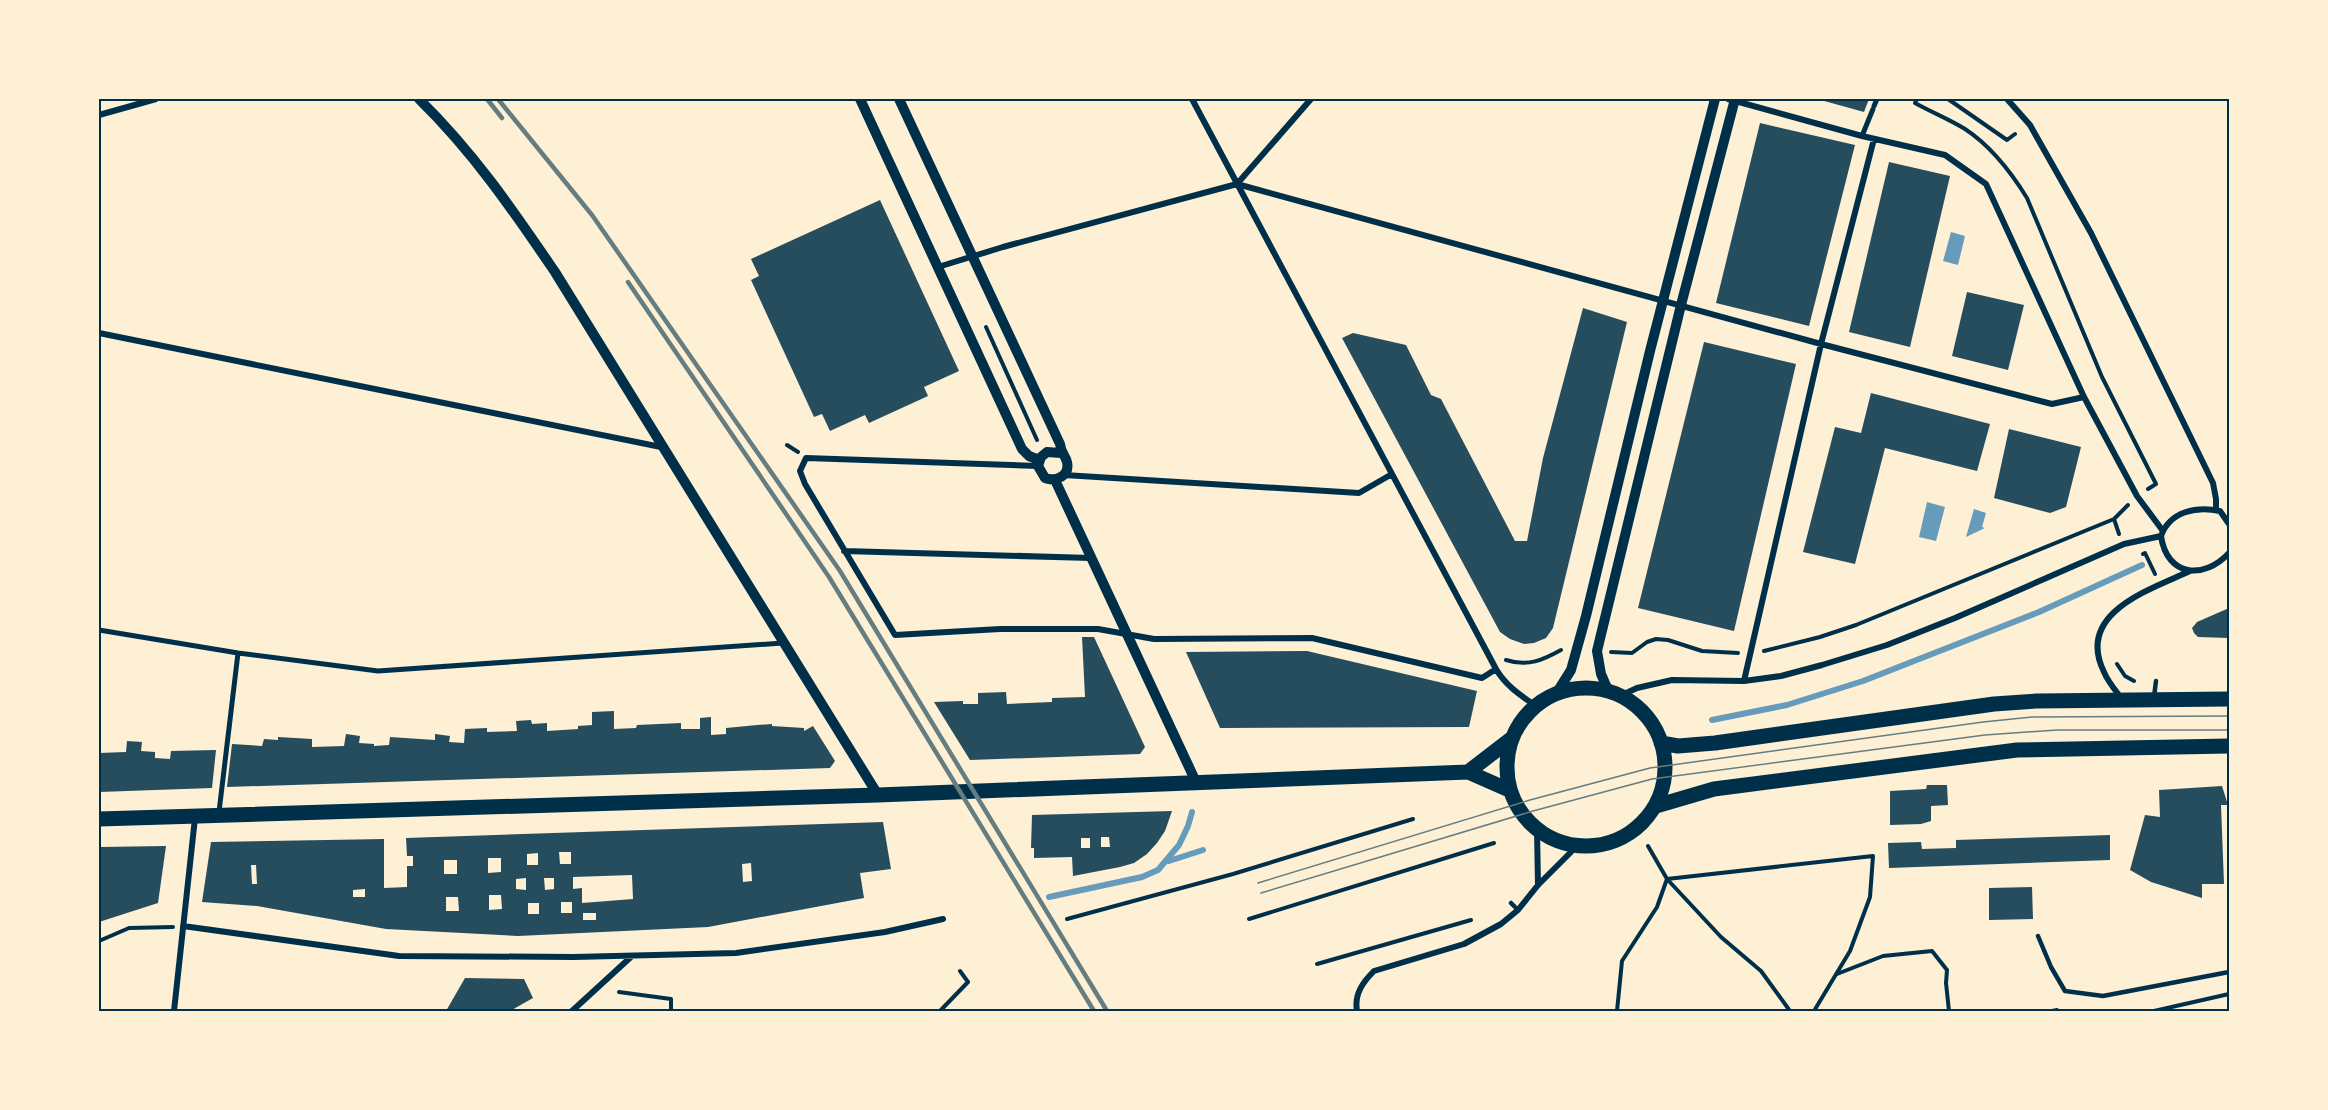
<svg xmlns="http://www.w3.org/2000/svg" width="2328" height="1110" viewBox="0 0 2328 1110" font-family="'Alegreya Sans',sans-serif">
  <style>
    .water { fill: #669bbc }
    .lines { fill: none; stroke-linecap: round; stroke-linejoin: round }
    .stream { stroke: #669bbc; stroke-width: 6 }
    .building { fill: #264d5e; fill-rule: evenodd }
    .path { stroke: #003049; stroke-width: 4 }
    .service { stroke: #003049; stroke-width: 4.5 }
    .pedestrian { stroke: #003049; stroke-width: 5 }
    .minor { stroke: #003049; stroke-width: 6 }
    .tertiary { stroke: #003049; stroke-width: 10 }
    .primary { stroke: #003049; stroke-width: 15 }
    .tram { stroke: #657d81; stroke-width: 1.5 }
    .rail { stroke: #657d81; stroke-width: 4.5 }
    .neatline { fill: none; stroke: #003049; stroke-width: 2 }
  </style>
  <rect width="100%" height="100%" fill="#fdf0d5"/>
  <path class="water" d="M1951,232L1965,236L1958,265L1943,261Z
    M1927,502L1945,507L1936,541L1919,537Z
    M1974,509L1986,513L1982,527L1985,528L1966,537Z"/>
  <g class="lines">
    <path class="stream" d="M1712,720L1787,705L1863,681L2039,612L2142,565
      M1169,861L1203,850
      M1049,897L1142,877L1158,870L1179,845L1188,826L1192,812"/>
  </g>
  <path class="building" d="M1817,99H1869L1864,112Z
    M1760,123L1855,145L1809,326L1716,303Z
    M1889,162L1950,176L1910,347L1849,332Z
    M880,200L959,371L924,387L928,396L869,423L865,415L830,431L822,414L814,417L751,280L759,276L751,259Z
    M1967,292L2024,305L2008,370L1952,356Z
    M1583,308L1627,322L1553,628L1546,638L1534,643L1524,644L1510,639L1500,632L1342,338L1353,333L1406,345L1431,395L1441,399L1515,541H1527L1543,458Z
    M1704,342L1796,364L1734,631L1638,608Z
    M1871,393L1990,424L1977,471L1885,448L1855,564L1803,552L1835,427L1861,433Z
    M2009,429L2081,447L2066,507L2050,513L1994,498Z
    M2229,608V638L2198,637L2194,633L2192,628L2197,622Z
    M1082,637H1094L1145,747L1140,754L970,760L934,702L963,701V704H978V693L1006,692L1007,704L1052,702V698L1085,697Z
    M1307,651L1477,691L1469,727L1220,728L1186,652Z
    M614,711V729L636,728L637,725L681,723V729H700V718L711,717V735L726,734V728L757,725L772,724V726L804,728V731L813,726L835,761L830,768L227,787L232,744L262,746L264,739L278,740V737L312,739V747L344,746L346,734L360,736L359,743L374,744V746L389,745L390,737L435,740V734L450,736L449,742L464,743L465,729L487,728V732L517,731L516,721L531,720L532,724L547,723V731L578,729V726L592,725V712Z
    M127,741L142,742L141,751L155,752V758L170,759L171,751L216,750L212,788L99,792V753L126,752Z
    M1927,785H1947L1948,805L1931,806V821L1921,824L1890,825V791L1926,789Z
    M2222,786L2228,805H2221L2224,884H2202V898L2151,882L2130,870L2145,815L2160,817L2159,790Z
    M1172,811L1165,831L1157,843L1147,854L1134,863L1120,867L1073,876L1072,857L1034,858V848H1031L1032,815ZM1101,837H1109L1110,847H1101ZM1081,838H1090V848H1081Z
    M883,822L891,869L860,873L864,898L708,927L518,936L386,929L257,906L202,902L211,842L384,839V888L407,887V866H413V856H407L406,838ZM559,852H571V864H560ZM538,853V865H527V854ZM488,858H501V872L488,873ZM444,860H457V874H444ZM751,863L752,881L743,882L742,864ZM251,865H256L257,884H252ZM632,875L633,899L582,903V888L573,889V877ZM526,878V890L516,889V879ZM544,878H554V889L545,890ZM365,889V897H353V890ZM489,895H501L502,909L489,910ZM446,897H458L459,911H446ZM561,902H572V913H561ZM528,903H539V914H528ZM583,913H596V920H583Z
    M2110,835V860L1889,868L1888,843L1921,842L1922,849L1956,848V840Z
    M166,846L158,903L99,922V847Z
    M2032,887L2033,919L1989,920V888Z
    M465,978L524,979L533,998L510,1011H446Z"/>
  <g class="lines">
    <path class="path" d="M1917,99L1915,103C1931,112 1949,119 1965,129C1991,146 2011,172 2027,198L2102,377L2156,484L2148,489
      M1948,99L2007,140L2015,134
      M986,327L1037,440
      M787,445L798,452
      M2114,519L2119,534
      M2143,554L2145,553L2155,574
      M1764,651L1820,637L1856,625L2114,519L2128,505
      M1611,652L1632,653L1647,642L1656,639L1668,640L1702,651L1738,653
      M1506,660C1528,667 1543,660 1561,650
      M2117,664L2125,676L2134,681
      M1667,879L1873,856L1870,897L1850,951L1814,1011
      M1667,879L1721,937L1761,971L1790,1011
      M1067,919L1233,874L1413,819
      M1249,919L1494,843
      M99,941L129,928L173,927
      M1317,964L1471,920
      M1837,974L1883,956L1932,951L1947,970L1946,983L1949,1011
      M619,992L671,999V1011
      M940,1011L968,982L960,971
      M1541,1011H1547
      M1617,1011L1622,961L1657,907L1667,879L1648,846
      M2052,1011L2057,1010
      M2154,1011L2229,994"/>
    <path class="service" d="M2154,697L2156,681
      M1511,903L1518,910
      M2038,936L2051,967L2065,991L2103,996L2229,972"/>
    <path class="pedestrian" d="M1874,106L1877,99
      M1862,136L1873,109
      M99,630L238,653L378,671L783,643
      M219,812L238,653"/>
    <path class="minor" d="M1192,99L1496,669C1506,686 1520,695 1536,706
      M1728,99L1862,136L1945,155L1986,184L2084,397L2137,496L2163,531
      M2007,99L2030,125L2091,233L2213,483L2216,499V510
      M99,115L156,99
      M1237,184L1821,344L2052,404L2084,397
      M938,267L1003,247L1237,184L1311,99
      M99,333L661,447
      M1038,466L806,458L800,471L805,484L895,635L1000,629H1098L1154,639L1312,638L1482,678L1496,669
      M1064,475L1359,493L1392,474
      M2229,524L2220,511C2197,506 2170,511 2161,536C2167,577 2204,580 2229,553
      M844,551L1091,558
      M1744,681L1821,344L1874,139
      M1622,695L1637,688L1672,680L1744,681L1781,676L1822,665L1887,645L1955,618L2124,544L2161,536
      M2122,699C2116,691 2108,682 2104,672C2075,613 2149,590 2190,571
      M1537,830L1538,885
      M183,926L399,956L574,957L736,953L885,932L943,919
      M174,1011L195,818
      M572,1011L632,956
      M1357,1011C1354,994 1363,982 1374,971L1464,944L1501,924L1518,910L1538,885L1579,844"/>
    <path class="tertiary" d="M419,99C474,153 512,209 555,272L878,795
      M860,99L1022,449L1029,456L1039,460
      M899,99L1060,444C1061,453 1065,455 1067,462C1070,476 1056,482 1045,478L1038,466L1041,457L1047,452L1061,453
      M1055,480L1196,782
      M1608,690L1601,674L1597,651L1681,305L1735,99
      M1556,694L1571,670L1586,616L1650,351L1715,99"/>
    <path class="primary" d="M1507 767a79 79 0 1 1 158 0a79 79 0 1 1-158 0Z
      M1661,743L1678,746L1715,743L1994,704L2037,701L2229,699
      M1468,772L1511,739
      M1656,806L1714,789L2017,750L2229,746
      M99,819L878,795L1468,772L1509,790"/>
    <path class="tram" d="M1258,883L1530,800L1650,768L1983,722L2032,717L2229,716
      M1261,893L1533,811L1652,779L1985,735L2057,730H2229"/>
    <path class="rail" d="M487,99L502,118
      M498,99L592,215L840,571L1107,1011
      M628,282L829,577L1094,1011"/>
  </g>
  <rect width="2328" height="1110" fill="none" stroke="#fdf0d5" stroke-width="201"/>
  <rect x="100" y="100" width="2128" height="910" class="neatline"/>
</svg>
